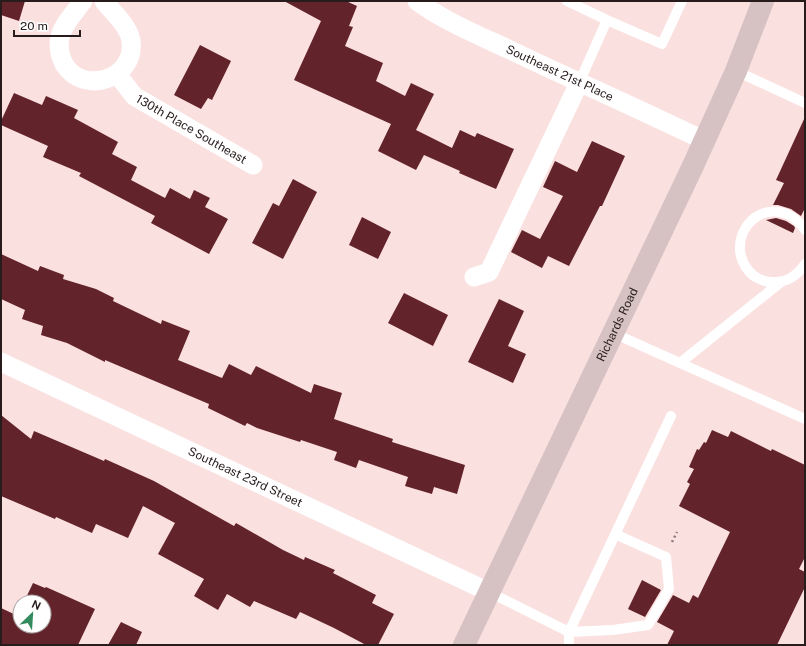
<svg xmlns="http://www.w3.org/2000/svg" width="806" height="646" viewBox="0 0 806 646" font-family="'Public Sans',sans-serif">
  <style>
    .building { fill: #62232a }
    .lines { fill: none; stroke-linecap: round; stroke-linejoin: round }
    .path { stroke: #8a7778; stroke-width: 2.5; stroke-dasharray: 2 3; stroke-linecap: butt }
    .service { stroke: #fff; stroke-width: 10 }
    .minor { stroke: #fff; stroke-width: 19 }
    .secondary { stroke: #d6c2c3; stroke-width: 22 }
    .labels { text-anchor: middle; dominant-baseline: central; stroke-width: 4; stroke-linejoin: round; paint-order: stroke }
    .street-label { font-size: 12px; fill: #271b1c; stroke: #fff }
  </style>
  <rect width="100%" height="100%" fill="#fbe0e0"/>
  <path class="building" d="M1,1H25L19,21L1,15Z
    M284,1H346L357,6L349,26L353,27L345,46L383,63L376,81L405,96L411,83L434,94L416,130L452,148L460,130L475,137L477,133L514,149L496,189L459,173L460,171L424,155L416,170L378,151L391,124L294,80L321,21Z
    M200,45L231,61L212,100L208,98L201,109L174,95Z
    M14,93L42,105L46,96L78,110L74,118L118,142L112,154L137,167L131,180L165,198L170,188L190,199L194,190L210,198L205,207L228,219L209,254L151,223L155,216L79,176L81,173L43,157L48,146L1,125V121Z
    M805,117V208L801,216L791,209L778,205H773L784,183L776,180Z
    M592,141L625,156L602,206H600L569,266L548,256L542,268L511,252L522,230L540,239L563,196L543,187L555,161L577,172Z
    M293,179L317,192L283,259L252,243L273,203L279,206Z
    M362,217L391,232L378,259L349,245Z
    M776,218L786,221L794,226L795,228L793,233L766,220Z
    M1,254L38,271L40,266L64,275L63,279L96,289L114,298L113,301L161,324L162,320L190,331L178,360L222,378L229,364L251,375L256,366L311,393L314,384L342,393L334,419L393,439L392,442L465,465L457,494L434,487L432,494L405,486L408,477L359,460L356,468L334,460L337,452L301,440L300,442L257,428L247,423L245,426L208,408L209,404L105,360V362L67,343L41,335L43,326L22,319L25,310L1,299Z
    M404,293L448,315L433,346L388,323Z
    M499,299L524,311L508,346L526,354L513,383L468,362Z
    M1,415L31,439L34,431L104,461L105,459L154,481L234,526L236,523L283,550L304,560L305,557L335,570L333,573L376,595L372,603L394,614L378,645H366L334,628L300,612L296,619L254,601L250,607L227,594L218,610L194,596L204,579L158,554L175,523L143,506L128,538L96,524L92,533L56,517L55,519L1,496Z
    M712,430L728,437L731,431L771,451L772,449L805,465V557L799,569L805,572V587L777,645H667L674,631L657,622L673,595L689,603L693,595L698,598L730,532L679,506L690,484L687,482L694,469L689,467L697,449L699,450L704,442L706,443Z
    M642,580L661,590L645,617L628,609Z
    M33,583L45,588L46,587L95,609L78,645H1V608L18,616L20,612V626H44V602H24Z
    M121,622L142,632L136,645H108Z"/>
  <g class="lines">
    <path class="path" d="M672,542L677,532"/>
    <path class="service" d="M567,1L607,20L579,83
      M607,20L662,44L682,1
      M736,71L805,103
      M805,230C801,224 796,219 789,215C755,199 725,241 748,270C753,277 763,282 772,282C786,283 797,276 805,264
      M613,333L805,419
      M680,363L781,282
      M489,592L569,632L671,416
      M569,645V632L613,630L648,625L669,589L666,557L615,534"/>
    <g class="minor">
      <path d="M83,1C75,12 63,24 60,37C58,46 60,56 64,64C83,96 136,79 131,41C129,26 113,13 104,1"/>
      <path id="s1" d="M417,1C444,21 478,35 508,49C573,80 639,109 703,140"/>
      <path id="s2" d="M117,74L134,96L253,165"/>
      <path d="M474,277L489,272L579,83"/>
      <path id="s3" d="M1,362L489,592"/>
    </g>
    <path class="secondary" id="s4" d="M464,645L692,168L736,71L763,1"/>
  </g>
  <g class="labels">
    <g class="street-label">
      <text stroke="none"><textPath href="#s1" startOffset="160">Southeast 21st Place</textPath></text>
      <text stroke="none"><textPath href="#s2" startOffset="94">130th Place Southeast</textPath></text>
      <text stroke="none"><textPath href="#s4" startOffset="355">Richards Road</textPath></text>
      <text stroke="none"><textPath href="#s3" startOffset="270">Southeast 23rd Street</textPath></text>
    </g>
  </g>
  <rect width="806" height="646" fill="none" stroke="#271b1c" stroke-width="4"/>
  <g transform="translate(32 614) rotate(25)"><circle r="19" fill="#ffffff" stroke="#a9a4a4"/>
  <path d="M0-3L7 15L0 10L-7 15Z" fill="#338b5f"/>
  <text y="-6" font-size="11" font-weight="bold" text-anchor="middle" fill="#271b1c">N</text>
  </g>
  <path d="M14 30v6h66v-6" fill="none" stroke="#271b1c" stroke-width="2"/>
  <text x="20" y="30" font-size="12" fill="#271b1c" stroke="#ffffff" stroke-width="3" paint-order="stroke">20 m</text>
</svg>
